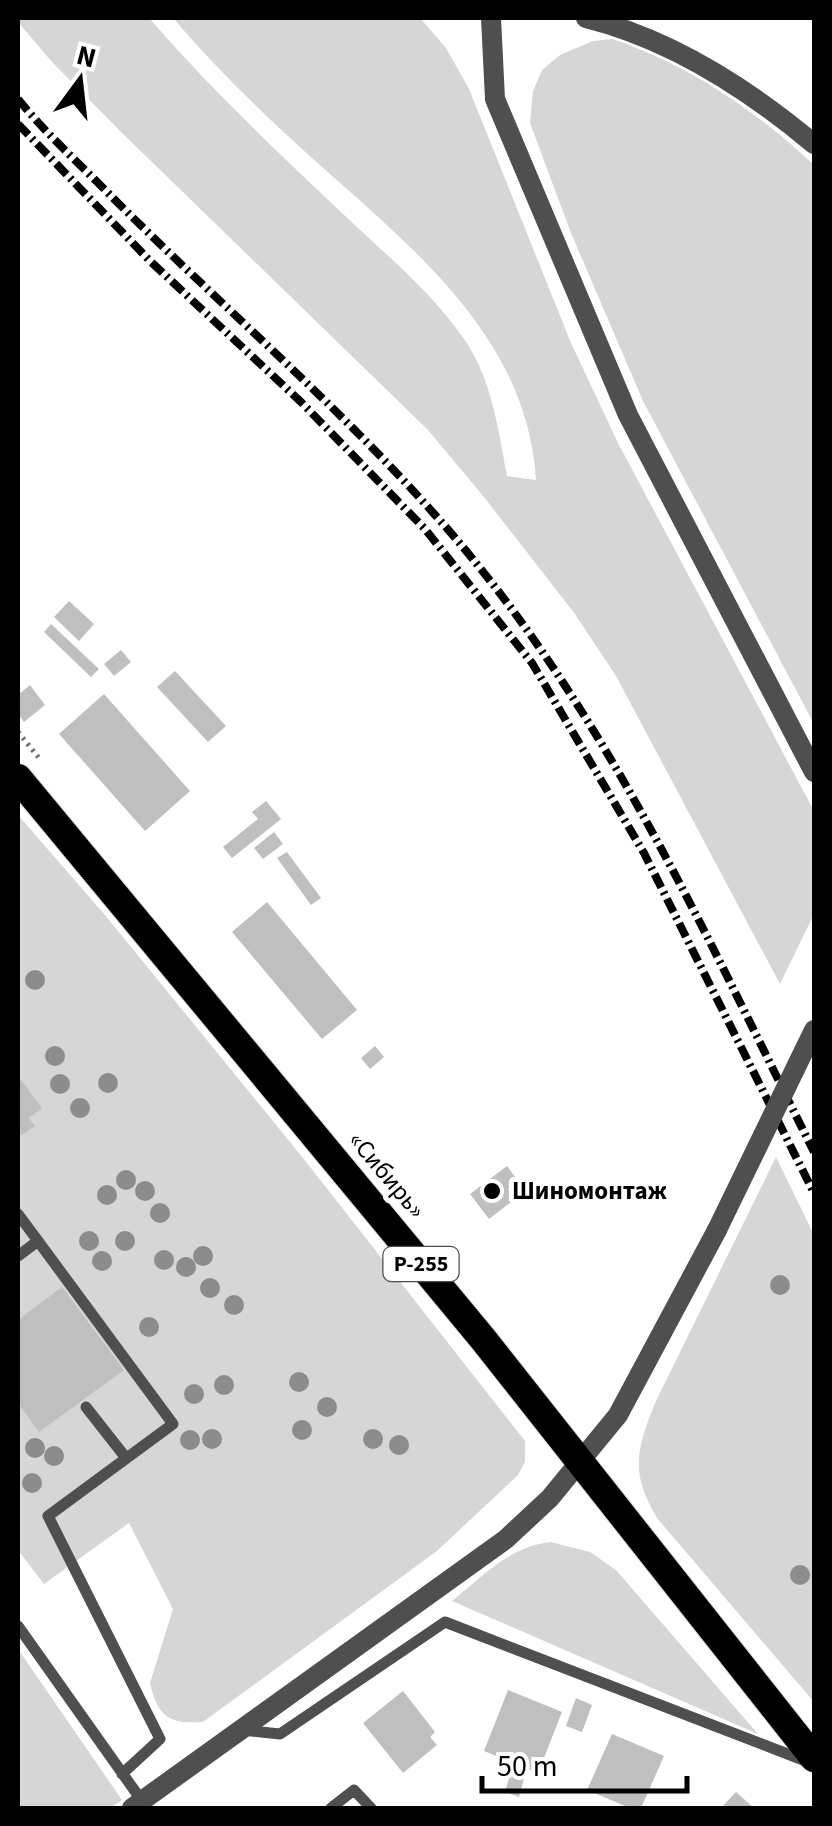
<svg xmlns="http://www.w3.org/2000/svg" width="832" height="1826" viewBox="0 0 832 1826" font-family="'Source Sans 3',sans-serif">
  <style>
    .green { fill: #d6d6d6 }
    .building { fill: #bfbfbf }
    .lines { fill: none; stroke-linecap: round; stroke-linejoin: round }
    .trunk-casing { stroke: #dbdbdb; stroke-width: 30 }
    .path { stroke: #717171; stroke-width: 5; stroke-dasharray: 2.5 5; stroke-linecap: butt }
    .service { stroke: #4f4f4f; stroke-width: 11 }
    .minor { stroke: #4f4f4f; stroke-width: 20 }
    .tertiary { stroke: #4f4f4f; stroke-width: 20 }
    .trunk { stroke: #000; stroke-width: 28 }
    .rail { stroke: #000; stroke-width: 8; stroke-dasharray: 15 5 2.5 5; stroke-linecap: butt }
    .tertiary-bridge { stroke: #4f4f4f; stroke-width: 20 }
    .tree { fill: #8c8c8c }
    .poi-dot { fill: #000; stroke: #fff; stroke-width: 4 }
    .labels { text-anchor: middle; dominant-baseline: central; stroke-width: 10; stroke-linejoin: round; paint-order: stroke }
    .shield { fill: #fff; stroke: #4c4c4c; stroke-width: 2.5 }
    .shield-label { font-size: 22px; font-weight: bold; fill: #000 }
    .street-label { font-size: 25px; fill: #000; stroke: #fff }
    .poi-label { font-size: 25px; font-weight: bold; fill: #000; stroke: #fff; text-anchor: start }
  </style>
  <rect width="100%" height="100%" fill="#fff"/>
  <path class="green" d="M18,18H149C209,87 275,150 342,213C384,253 431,291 464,339C492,379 498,429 507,476L536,480C527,331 403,241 301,148C256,107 213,65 173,18H420L446,48L469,89L571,343L618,443L814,811V914L780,984L616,676L575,614L484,497L428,430L119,130L52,62L18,22Z
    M612,39C688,64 756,111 814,165V724L643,401L571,233L530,123L533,91L542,70L560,55L593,41Z
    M18,815L105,915L303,1158L525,1441V1462L518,1475L437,1551L203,1722C170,1724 158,1718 150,1683L173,1609L129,1523L44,1584L18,1550Z
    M776,1157L814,1235V1702L657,1518C630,1472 636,1451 655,1403Z
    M551,1542L590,1552L616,1570L758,1734L452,1601C483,1576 510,1546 551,1542Z
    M18,1649L122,1800L110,1808H18Z"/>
  <path class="building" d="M69,601L94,624L79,641L54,617Z
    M51,624L99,669L91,677L44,632Z
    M121,650L131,662L114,676L104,664Z
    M175,671L226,726L208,742L157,687Z
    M30,685L45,705L24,722L18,714V695Z
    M104,694L190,791L145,831L59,734Z
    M266,801L281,819L232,858L223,847L258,819L252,812Z
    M274,832L283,844L263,859L254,848Z
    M287,852L321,898L311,905L277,858Z
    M267,902L357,1010L322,1039L232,932Z
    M375,1046L384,1057L370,1069L361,1058Z
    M18,1076L42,1108L29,1118L35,1126L22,1135L18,1130Z
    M507,1166L518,1181L508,1189L515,1199L489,1219L470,1194Z
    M62,1287L124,1370L39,1432L18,1403V1320Z
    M508,1690L562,1712L538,1773L484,1751Z
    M403,1691L435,1732L430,1737L437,1745L403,1773L363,1723Z
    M576,1698L592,1705L582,1732L566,1726Z
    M612,1734L664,1756L641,1808H630L587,1790Z
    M511,1771L525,1775L519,1797L505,1792Z
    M736,1792L754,1808H721Z"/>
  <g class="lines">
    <g class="trunk-casing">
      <path id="trunk" d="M18,778L483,1339L814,1758"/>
    </g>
    <path class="path" d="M18,732L39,758"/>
    <path class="service" d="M18,1214L38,1241
      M18,1256L38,1241L173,1424L48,1516L160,1739L122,1774
      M86,1407L126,1458
      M18,1626L142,1801
      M241,1730L280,1734L445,1622L811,1763
      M331,1808L354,1790L371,1808"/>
    <path class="minor" d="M491,18L495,99L628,415L814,772"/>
    <path class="tertiary" d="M586,18C671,39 747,88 814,144
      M132,1808L506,1539L550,1498L618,1415L717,1230"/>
    <use href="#trunk" class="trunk"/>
    <path class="rail" d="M18,99C46,134 81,165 112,197C219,304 335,402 436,516C602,701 704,932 814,1152
      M18,124L149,260L301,402L425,529L532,663L644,853L814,1193"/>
    <path class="tertiary-bridge" d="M717,1230L814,1030"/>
  </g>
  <g class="tree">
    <circle cx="35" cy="980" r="10"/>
    <circle cx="55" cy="1056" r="10"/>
    <circle cx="108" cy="1083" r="10"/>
    <circle cx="60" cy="1084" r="10"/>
    <circle cx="80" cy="1108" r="10"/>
    <circle cx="126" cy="1180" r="10"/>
    <circle cx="145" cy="1191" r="10"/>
    <circle cx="107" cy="1195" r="10"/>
    <circle cx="160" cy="1213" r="10"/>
    <circle cx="89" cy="1241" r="10"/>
    <circle cx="125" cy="1241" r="10"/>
    <circle cx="203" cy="1256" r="10"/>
    <circle cx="164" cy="1260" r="10"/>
    <circle cx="102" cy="1261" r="10"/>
    <circle cx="186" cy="1267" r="10"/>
    <circle cx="780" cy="1285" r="10"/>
    <circle cx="210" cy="1288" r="10"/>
    <circle cx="234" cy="1305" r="10"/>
    <circle cx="149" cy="1327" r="10"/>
    <circle cx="299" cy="1382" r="10"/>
    <circle cx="224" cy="1385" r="10"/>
    <circle cx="194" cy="1394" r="10"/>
    <circle cx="327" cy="1407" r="10"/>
    <circle cx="302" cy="1430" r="10"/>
    <circle cx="212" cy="1439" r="10"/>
    <circle cx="373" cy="1439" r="10"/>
    <circle cx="190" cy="1440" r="10"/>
    <circle cx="399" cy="1445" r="10"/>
    <circle cx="35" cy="1448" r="10"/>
    <circle cx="54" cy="1456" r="10"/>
    <circle cx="32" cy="1483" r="10"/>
    <circle cx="800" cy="1575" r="10"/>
  </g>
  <circle class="poi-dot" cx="492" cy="1191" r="10"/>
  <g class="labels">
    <rect class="shield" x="383.5" y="1247" width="75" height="34" rx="8"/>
    <g class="shield-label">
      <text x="421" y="1264">Р-255</text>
    </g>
    <g class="street-label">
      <text transform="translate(387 1175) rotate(50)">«Сибирь»</text>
    </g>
    <g class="poi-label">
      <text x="512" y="1191">Шиномонтаж</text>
    </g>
  </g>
  <rect width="832" height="1826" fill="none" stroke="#000000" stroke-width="40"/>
  <g transform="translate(80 80) rotate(15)" stroke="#ffffff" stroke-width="8" paint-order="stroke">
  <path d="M0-8L18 38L0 25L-18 38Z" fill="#000000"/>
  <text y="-15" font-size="28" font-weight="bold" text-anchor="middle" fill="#000000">N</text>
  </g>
  <path d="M482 1776v15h205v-15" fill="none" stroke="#000000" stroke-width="5"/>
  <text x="497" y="1776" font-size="30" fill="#000000" stroke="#ffffff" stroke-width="8" paint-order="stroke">50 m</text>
</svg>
